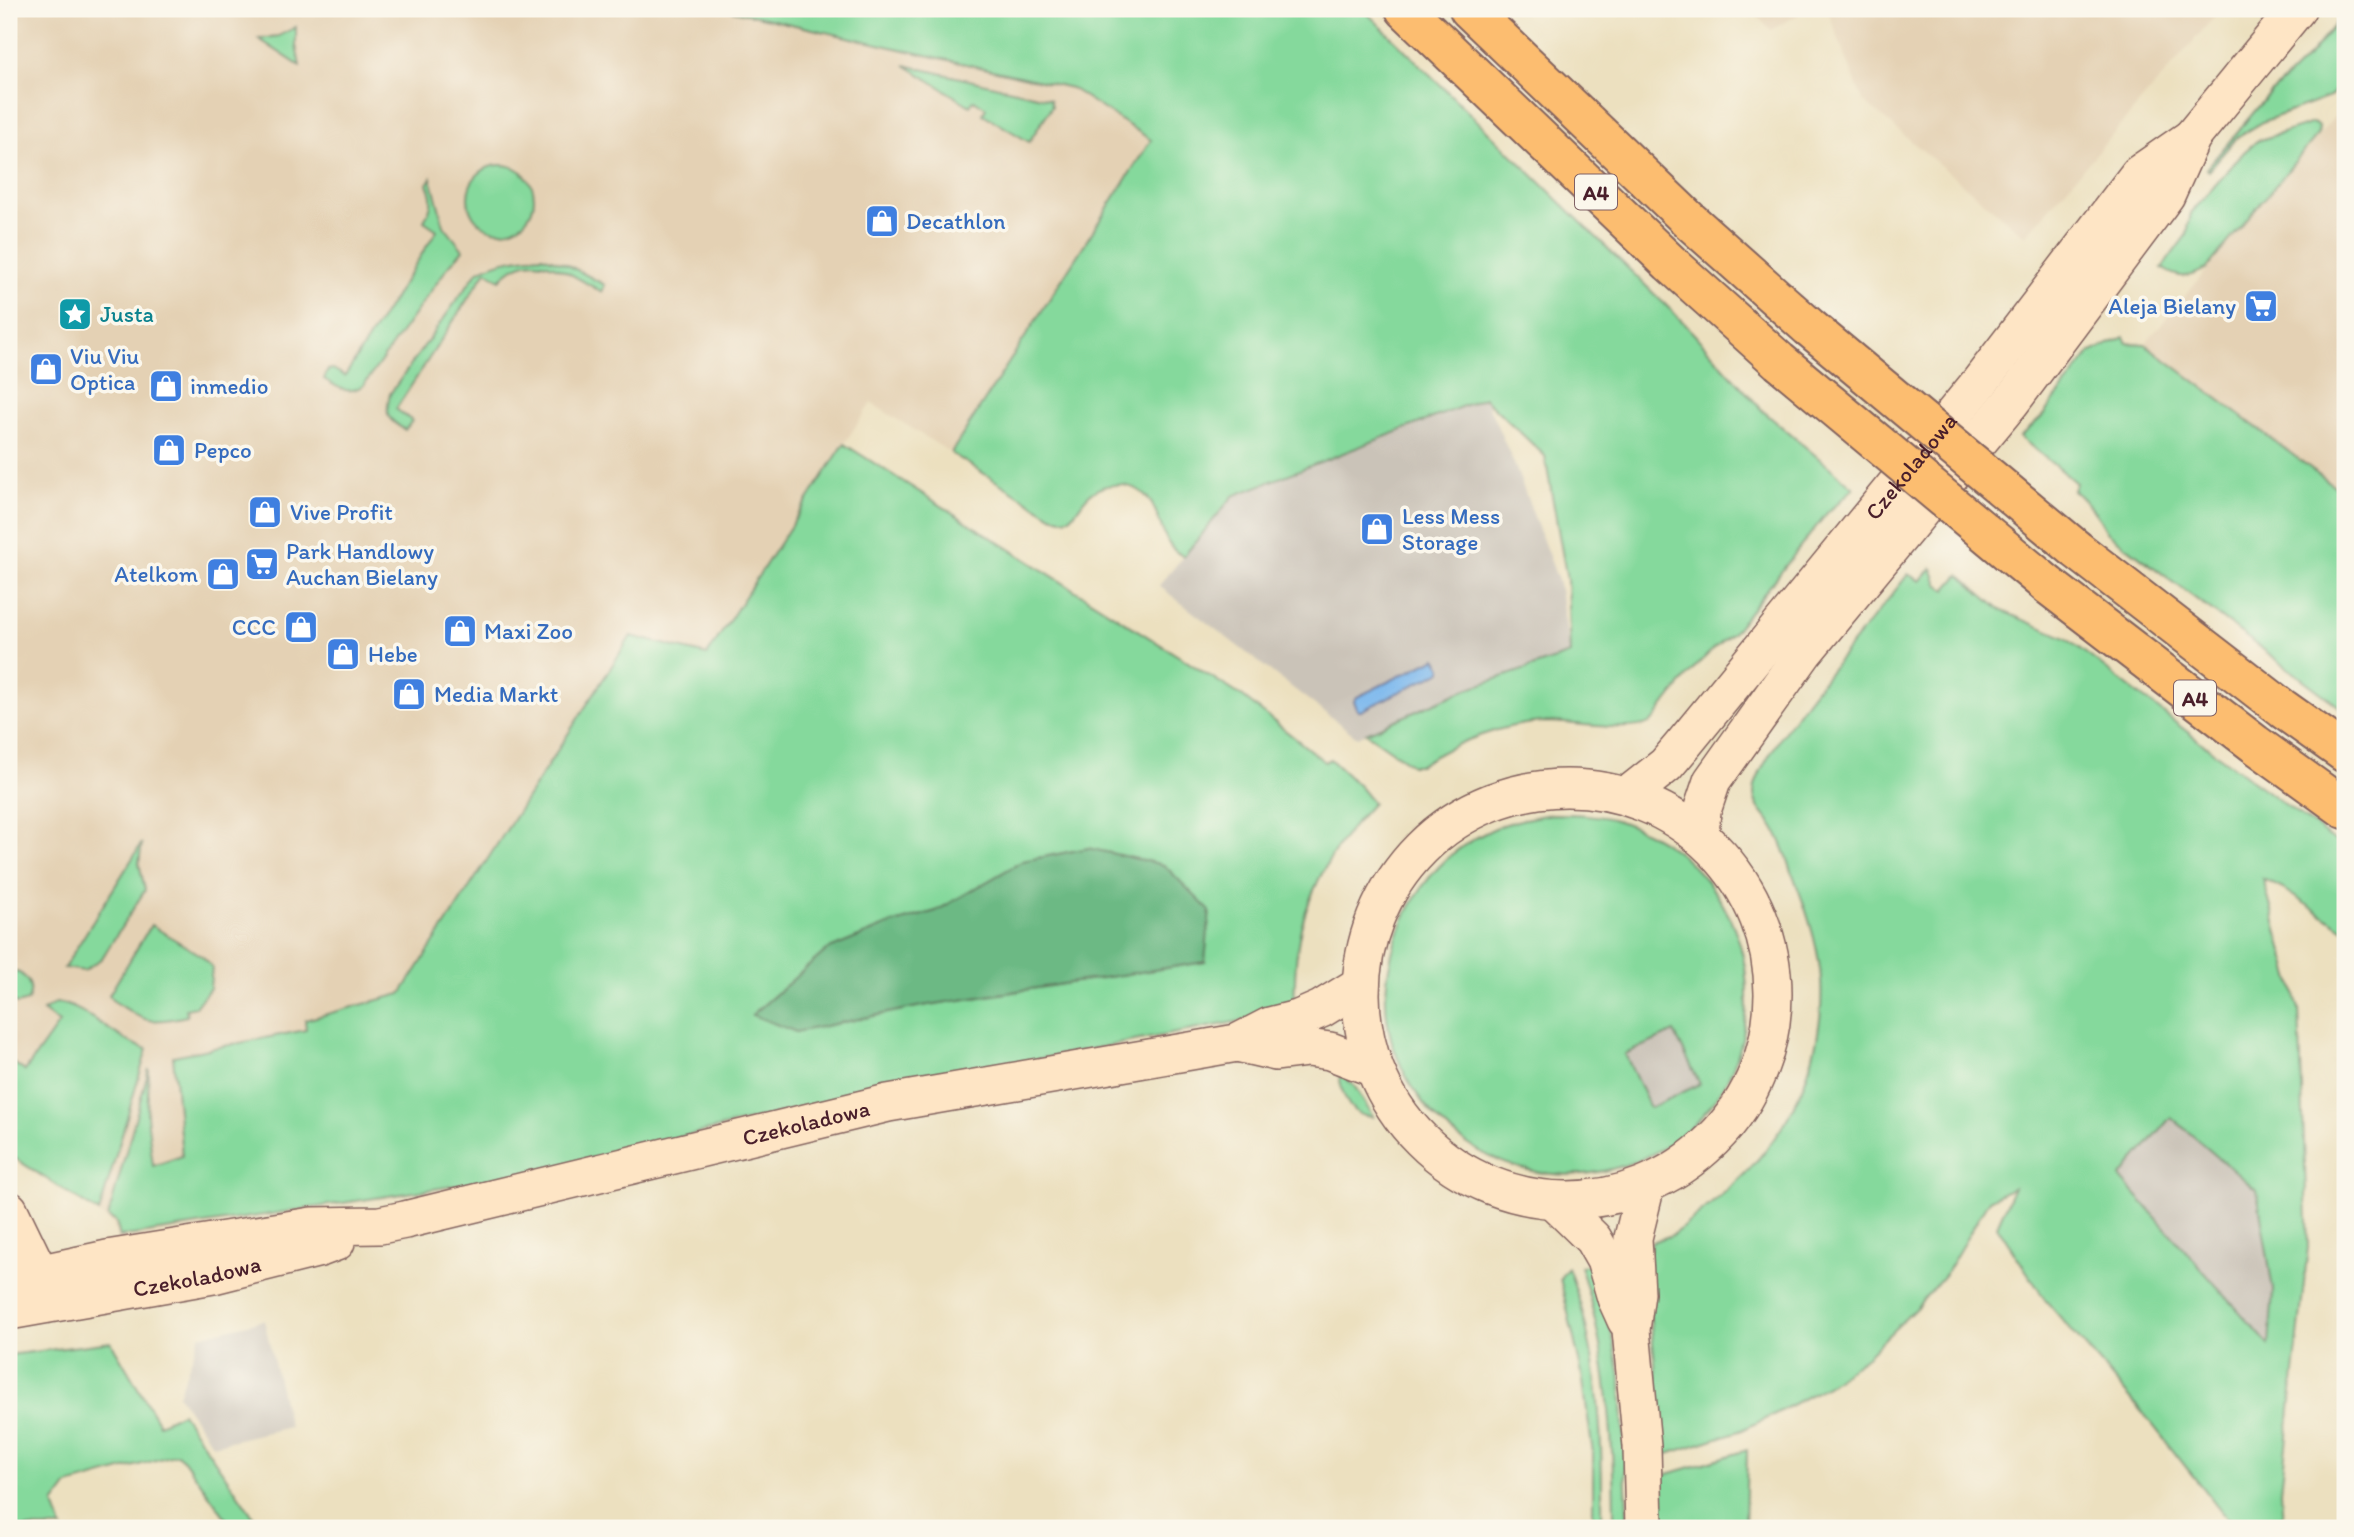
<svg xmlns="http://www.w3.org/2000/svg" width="2354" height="1537" viewBox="0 0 2354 1537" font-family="Itim,sans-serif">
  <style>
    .built { fill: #e4d1b4 }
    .industrial { fill: #cac3b8 }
    .green { fill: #85d99c; stroke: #687c64; stroke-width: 2; fill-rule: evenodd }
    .forest { fill: #6cb984; stroke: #5b6c58; stroke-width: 2 }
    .water { fill: #7ab7ed; stroke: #626b8c; stroke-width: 2 }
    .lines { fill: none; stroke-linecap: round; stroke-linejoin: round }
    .stream { stroke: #7ab7ed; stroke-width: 7 }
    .secondary-casing { stroke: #83635f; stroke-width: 40 }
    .highway-casing { stroke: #83635f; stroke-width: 42 }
    .secondary { stroke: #fee5c5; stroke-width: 37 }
    .highway { stroke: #fcbd6f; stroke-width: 38 }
    .highway-bridge-casing { stroke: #83635f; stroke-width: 42; stroke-linecap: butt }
    .highway-bridge { stroke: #fcbd6f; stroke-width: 38 }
    .labels { text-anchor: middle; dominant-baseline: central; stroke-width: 7; stroke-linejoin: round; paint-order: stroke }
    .shield { fill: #fbf7ec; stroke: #7f6065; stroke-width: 2 }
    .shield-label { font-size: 21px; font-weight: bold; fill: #4a1f2b }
    .shop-label { font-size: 23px; fill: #366cbe; stroke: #fbf7ec; text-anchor: start }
    .culture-label { font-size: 23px; fill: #0d838f; stroke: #fbf7ec; text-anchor: start }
    .street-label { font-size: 23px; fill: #4a1f2b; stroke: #fbf7ec }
  </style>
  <rect width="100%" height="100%" fill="#fbf7ec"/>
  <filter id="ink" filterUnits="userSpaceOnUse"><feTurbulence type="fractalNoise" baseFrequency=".0143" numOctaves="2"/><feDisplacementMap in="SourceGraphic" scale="14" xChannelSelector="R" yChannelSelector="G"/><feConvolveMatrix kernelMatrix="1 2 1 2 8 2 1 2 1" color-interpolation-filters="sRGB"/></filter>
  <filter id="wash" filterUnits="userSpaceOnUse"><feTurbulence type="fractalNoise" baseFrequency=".00686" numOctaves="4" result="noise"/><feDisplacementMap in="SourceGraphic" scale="28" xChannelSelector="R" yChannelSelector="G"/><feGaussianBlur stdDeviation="1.57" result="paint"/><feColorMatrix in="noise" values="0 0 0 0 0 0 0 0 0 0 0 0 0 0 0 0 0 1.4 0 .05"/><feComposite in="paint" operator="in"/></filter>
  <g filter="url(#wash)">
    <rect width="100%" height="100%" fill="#ece0bf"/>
    <path class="built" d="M9,9H725L1071,88L1151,140L951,453L871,403L342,1204L117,1240L113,1224L9,1150Z
      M1749,9H1808L1771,30Z
      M1827,9H2221L2025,236L1863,101Z
      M2345,104V494L2145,344Z"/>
    <path class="industrial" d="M1485,398L1515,466L1559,583L1570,654L1467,689L1357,737L1159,586L1233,496Z
      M1674,1032L1700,1084L1650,1108L1624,1054Z
      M2171,1116L2257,1191L2273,1290L2269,1346L2120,1177Z
      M264,1320L289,1427L213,1445L178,1395L200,1336Z"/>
    <path class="green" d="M725,9H1363L1685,324L1763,411L1854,488L1827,513L1733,633C1706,652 1683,681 1663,707C1658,713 1656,720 1649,723C1631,733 1571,722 1547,722C1506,723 1454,742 1420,765H1412L1366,733L1467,689L1570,654L1567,580L1545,456L1484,398L1233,496L1184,556C1152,545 1169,492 1123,485C1111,484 1101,486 1091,493C1082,500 1078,511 1070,518L1061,519L1052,516L951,453L1151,140L1071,88Z
      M2345,13V79L2330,97L2262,122L2237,137L2208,171L2206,169L2265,99L2309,56Z
      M296,27V45L300,66L259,39L279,36Z
      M905,65L1050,99L1052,106L1029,142L983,114L986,108L974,100L970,106Z
      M2313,123L2319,127L2318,134L2207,268C2190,278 2179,280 2162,268L2187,234L2191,213L2244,152L2257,141Z
      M468 198a33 33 0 1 1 66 0a33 33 0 1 1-66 0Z
      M431,178L444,226L463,250L448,267L364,385C348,396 339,388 324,379L328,370L333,369L345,376L437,230L424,221C432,207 434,199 427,184Z
      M542,256L566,264L605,285L602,292C568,274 532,242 500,280L486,271L396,409L412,421L405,430C386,418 385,416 390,394L477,272C496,260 520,257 542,256Z
      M2124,337L2127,343L2145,344L2345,494V711L2107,532C2098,514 2088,503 2073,490L2076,483L2020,437L2040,419L2091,352Z
      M844,444L1243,697L1325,762L1330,759L1360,787L1373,803C1339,839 1313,880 1301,928C1295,954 1295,982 1294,1009L1283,1013L884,1088L519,1176L120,1237L116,1222L108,1217L149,1069L147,1116L153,1166L182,1156L173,1056L306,1030L305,1020L401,994L631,636L707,655ZM1088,848L1205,962L922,1006L796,1032L753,1014L827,950L888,925L936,911L1023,861Z
      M1932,568L1938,584L1946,590L1959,575L2000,610L2066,638L2216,754L2345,848V930L2283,889L2263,879L2299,1009L2308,1247L2281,1491L2283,1524L2227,1519L2148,1419L2046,1301L1997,1226L2014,1187L1989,1200L1946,1273L1917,1307L1868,1355L1827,1386L1771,1416L1742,1430L1668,1454L1660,1449L1657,1382L1645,1268L1652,1242L1672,1235L1683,1227C1706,1207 1734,1187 1754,1164C1799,1114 1825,1047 1821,980C1819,947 1808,914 1796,883C1789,864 1783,841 1772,825C1765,815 1754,806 1754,793C1754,754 1879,614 1908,574L1920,581ZM2171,1117L2257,1191L2273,1290L2269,1345L2120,1177Z
      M1551,814C1574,814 1597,814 1619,821C1794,880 1789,1127 1608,1170C1556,1182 1504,1170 1462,1140C1416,1108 1384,1050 1386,994C1390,924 1426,860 1491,830C1510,821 1531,818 1551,814ZM1674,1032L1700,1084L1650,1108L1625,1054Z
      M142,843L139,863L145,890L102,958L84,971L64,968Z
      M151,925L203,957L212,967L210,988L195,1007L186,1009L187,1016C146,1025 147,1022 112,1000L109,995Z
      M9,969C25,973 35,984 28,1001L17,1004L9,999Z
      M56,1003C84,1004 116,1041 147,1049L99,1213L13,1157L9,1150V1060L25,1071L59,1023L43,1011Z
      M1339,1072L1355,1087L1373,1117C1348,1117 1341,1093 1339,1072Z
      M1595,1264L1614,1343L1621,1382L1628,1528H1614C1614,1440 1608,1351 1580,1266Z
      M1568,1268C1600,1349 1603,1442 1602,1528H1593V1454L1582,1374L1560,1278Z
      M111,1342L159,1424L182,1413L261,1528H233L184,1460L177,1454L68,1485L54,1504L62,1528H9V1355Z
      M1747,1450L1745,1528H1661V1476Z"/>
    <path class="forest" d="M1088,848L1164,865L1210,911L1205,962L922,1006L796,1032L752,1015L827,950L888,925L936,911L1023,861Z"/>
    <path class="water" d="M1436,658L1442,667V671L1361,711H1358L1354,701L1357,697Z"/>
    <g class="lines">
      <path class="stream" d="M9,1514L14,1528"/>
    </g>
  </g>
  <g filter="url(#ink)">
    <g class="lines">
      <g class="secondary-casing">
        <g id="secondary">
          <circle cx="1567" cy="994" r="206"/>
          <path id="s1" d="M1627,796L1666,765L1682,746L1980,382L2139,174L2191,138"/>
          <path d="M1700,835L1702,811L1712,781L1804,652L2011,402L2166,195L2192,137L2297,9"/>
          <path d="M1237,1043L1276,1052L1308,1048L1330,1051L1374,1068"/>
          <path d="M1554,1201L1593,1239L1605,1260L1616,1298L1626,1320"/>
          <path d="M9,1210L40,1274L32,1294"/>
          <path id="s2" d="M9,1280L107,1259L312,1226L380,1225L405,1220L888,1103L1237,1043L1270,1026L1298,1019L1321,1009L1360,985"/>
          <path id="s3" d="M9,1311L213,1275L320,1248L336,1242"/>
          <path d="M1644,1528L1642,1446L1631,1330L1636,1293L1633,1238L1646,1185"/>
        </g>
      </g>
      <g class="highway-casing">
        <path id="highway" d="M1405,9L1670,263L1779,361
          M1469,9L1690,221L1809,327
          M2077,550L2283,709L2345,753
          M2048,585L2255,744L2345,809"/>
      </g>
      <use href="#secondary" class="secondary"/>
      <use href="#highway" class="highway"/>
      <g class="highway-bridge-casing">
        <path id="highway-bridge" d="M1809,327L2077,550
          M1779,361L2048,585"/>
      </g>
      <use href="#highway-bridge" class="highway-bridge"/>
    </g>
  </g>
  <defs>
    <g id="shop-square" transform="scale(1.75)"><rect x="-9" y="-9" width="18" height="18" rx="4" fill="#3f7fe0" stroke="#fbf7ec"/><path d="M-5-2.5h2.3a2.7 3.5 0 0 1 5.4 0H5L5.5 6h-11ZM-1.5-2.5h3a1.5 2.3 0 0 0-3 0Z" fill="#fff"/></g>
    <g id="supermarket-square" transform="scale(1.75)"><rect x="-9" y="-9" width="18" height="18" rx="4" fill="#3f7fe0" stroke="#fbf7ec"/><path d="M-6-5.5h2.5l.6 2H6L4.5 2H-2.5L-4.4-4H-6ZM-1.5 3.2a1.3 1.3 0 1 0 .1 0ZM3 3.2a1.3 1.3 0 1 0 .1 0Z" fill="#fff"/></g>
    <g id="sight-square" transform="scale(1.75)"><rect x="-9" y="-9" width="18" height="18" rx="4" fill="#0f9aa8" stroke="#fbf7ec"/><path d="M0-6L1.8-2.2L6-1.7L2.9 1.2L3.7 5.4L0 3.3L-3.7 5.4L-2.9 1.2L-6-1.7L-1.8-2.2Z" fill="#fff"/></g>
  </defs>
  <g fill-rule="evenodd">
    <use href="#shop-square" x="882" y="221"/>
    <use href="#supermarket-square" x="2261" y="306"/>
    <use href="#sight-square" x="75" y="314"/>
    <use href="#shop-square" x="46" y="369"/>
    <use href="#shop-square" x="166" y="386"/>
    <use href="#shop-square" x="169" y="450"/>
    <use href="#shop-square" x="265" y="512"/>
    <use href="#shop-square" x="1377" y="529"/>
    <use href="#supermarket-square" x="262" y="564"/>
    <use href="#shop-square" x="223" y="574"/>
    <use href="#shop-square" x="301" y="627"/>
    <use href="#shop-square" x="460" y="631"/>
    <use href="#shop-square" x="343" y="654"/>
    <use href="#shop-square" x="409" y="694"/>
  </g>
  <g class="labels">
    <g class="shield">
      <rect x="1575" y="174.5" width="42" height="35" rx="5"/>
      <rect x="2174" y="680.5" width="42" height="35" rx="5"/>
    </g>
    <g class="shield-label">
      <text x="1596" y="192">A4</text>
      <text x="2195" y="698">A4</text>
    </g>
    <g class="shop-label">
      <text x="906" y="221">Decathlon</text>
      <text x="2236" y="306" text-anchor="end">Aleja Bielany</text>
      <text x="70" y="356">Viu Viu<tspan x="70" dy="26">Optica</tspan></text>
      <text x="190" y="386">inmedio</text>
      <text x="194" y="450">Pepco</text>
      <text x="290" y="512">Vive Profit</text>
      <text x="1402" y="516">Less Mess<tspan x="1402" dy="26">Storage</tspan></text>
      <text x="286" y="551">Park Handlowy<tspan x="286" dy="26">Auchan Bielany</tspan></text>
      <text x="198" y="574" text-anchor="end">Atelkom</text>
      <text x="276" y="627" text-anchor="end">CCC</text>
      <text x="484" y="631">Maxi Zoo</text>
      <text x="368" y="654">Hebe</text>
      <text x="434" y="694">Media Markt</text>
    </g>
    <g class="culture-label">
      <text x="100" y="314">Justa</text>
    </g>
    <g class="street-label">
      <text stroke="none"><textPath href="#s1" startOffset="436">Czekoladowa</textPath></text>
      <text stroke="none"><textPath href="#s2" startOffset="814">Czekoladowa</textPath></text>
      <text stroke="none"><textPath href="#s3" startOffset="191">Czekoladowa</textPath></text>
    </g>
  </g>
  <rect width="2354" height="1537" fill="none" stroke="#fbf7ec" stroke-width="35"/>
</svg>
